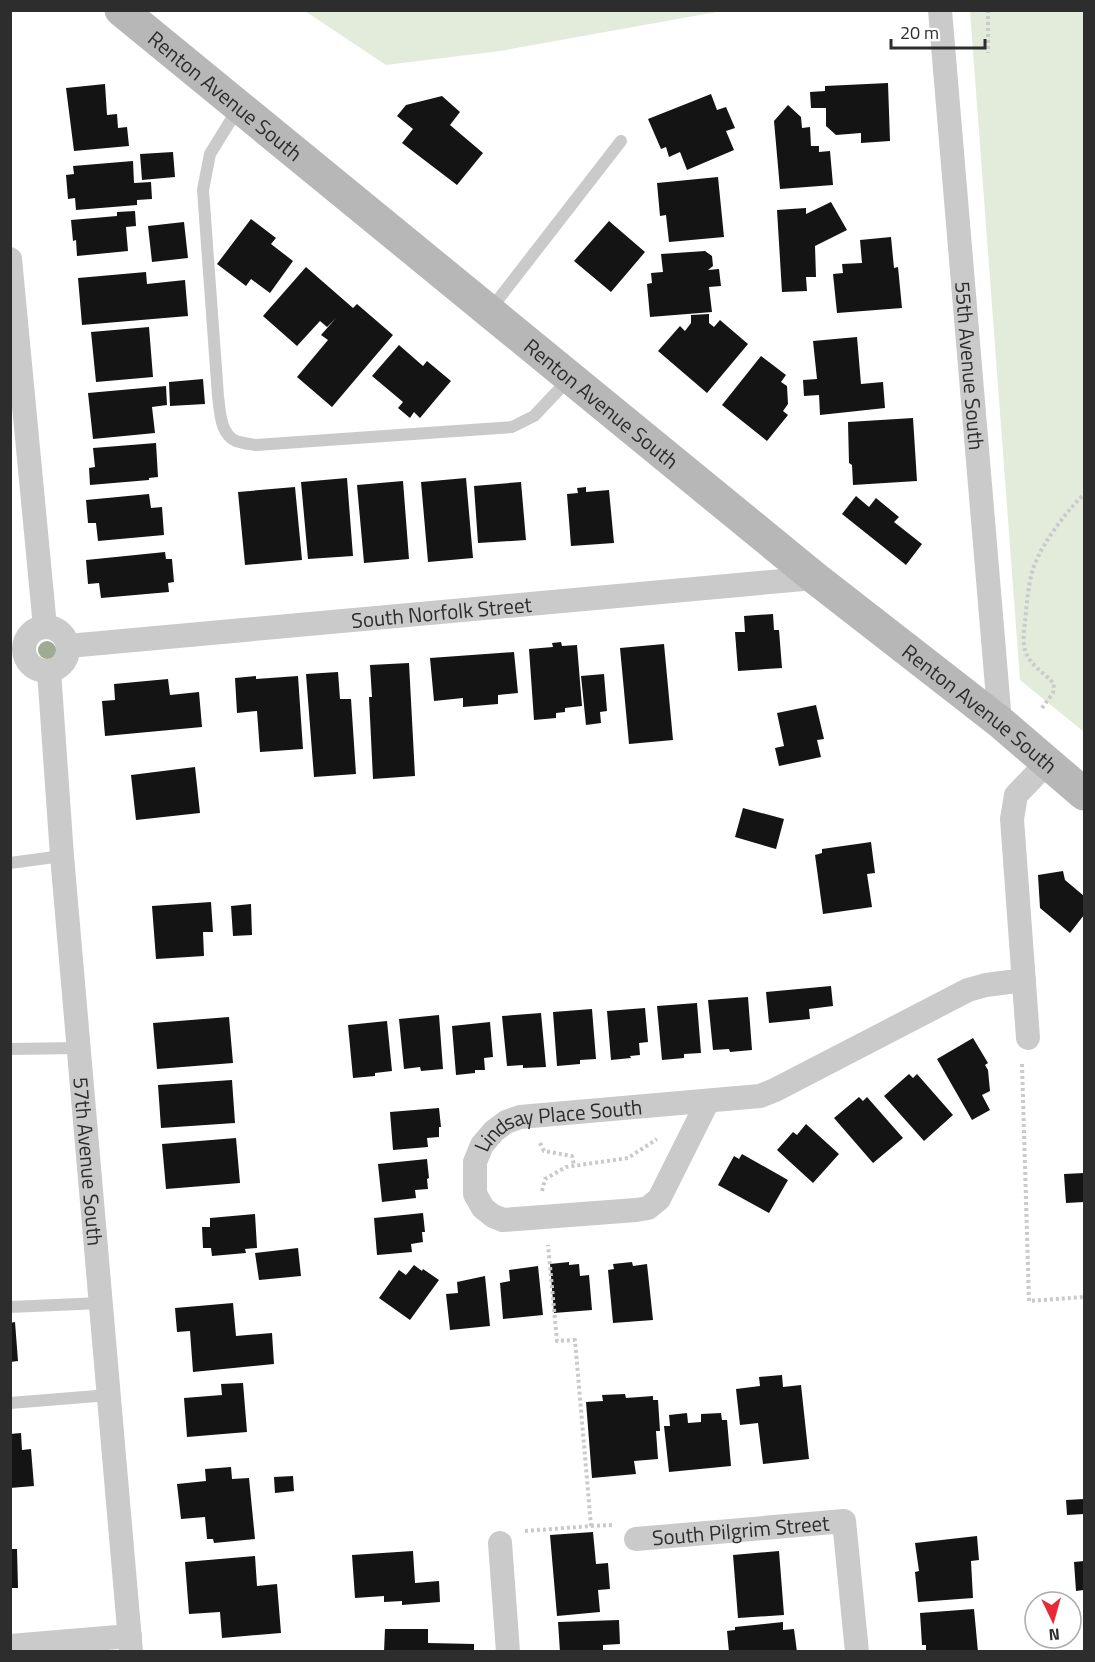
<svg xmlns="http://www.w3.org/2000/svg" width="1095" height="1662" viewBox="0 0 1095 1662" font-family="'Titillium Web',sans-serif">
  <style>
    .green { fill: #e3ebda }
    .building { fill: #141414 }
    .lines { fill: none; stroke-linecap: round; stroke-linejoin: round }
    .path { stroke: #cacaca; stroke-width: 4; stroke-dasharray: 3 3; stroke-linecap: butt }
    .lane { stroke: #cacaca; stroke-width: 12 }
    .street { stroke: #cacaca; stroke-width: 24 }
    .secondary { stroke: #b7b7b7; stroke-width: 33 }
    .tree { fill: #9eac93 }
    .labels { text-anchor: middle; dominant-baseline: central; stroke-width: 6; stroke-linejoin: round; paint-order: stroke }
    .street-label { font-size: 21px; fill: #2d2d2d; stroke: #fff }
  </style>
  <rect width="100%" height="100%" fill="#fff"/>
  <path class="green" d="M305,11H722L500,51L386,65Z
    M970,11H1084V732L1020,680Z"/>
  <path class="building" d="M888,83L890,141L861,143V133L836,135L826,126V108H811L810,92L825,91V86Z
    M105,84L107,115L117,114L118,128L127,127L129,146L74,151L66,88Z
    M711,94L717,110L726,107L735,128L726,131L734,150L687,170L680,152L669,157L666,147L661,149L648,119Z
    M442,96L460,112L450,125L483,153L457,185L402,143L413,129L397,116L406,105Z
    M788,105L801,117L802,128L810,127L811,146H819V152L830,151L833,185L780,189L774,121Z
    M173,152L175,177L142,180L140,154Z
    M133,161L134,183L151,182L152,199L137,200V205L76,210L75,198L68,199L66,175L74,174L73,166Z
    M718,177L724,237L669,242L666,215L660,216L657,183Z
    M831,202L847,230L815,246L816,277H806L807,291L782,292L777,210L806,208V214Z
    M135,211L136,226L126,227L128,251L77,256L76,240L73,241L71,220L117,216V212Z
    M251,219L276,238L271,244L293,261L270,293L251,279L246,286L217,264Z
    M609,221L645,252L611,292L574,261Z
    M184,222L188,258L152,262L148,226Z
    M891,237L894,268L898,267L902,308L837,313L833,274L843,273L842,264L862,263L860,240Z
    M705,251L712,256L713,266L708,270L719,269L721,286L709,287L712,312L650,317L647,284L652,283L651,273L663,272L661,254Z
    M306,267L353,308L357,304L393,335L332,407L297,377L328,340L321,335L336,318L327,327L320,321L297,346L263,316Z
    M146,272L147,284L185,280L188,316L82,325L78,278Z
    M709,314V323L714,327L720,320L748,344L707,393L658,351L680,326L685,331L691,323V315Z
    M149,327L153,377L96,382L91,332Z
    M857,337L861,384L883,382L885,408L820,415L819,395L804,396L803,380L817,379L813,341Z
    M399,345L423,366L427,361L451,381L420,418L414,412L410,418L398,408L403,402L372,376Z
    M761,356L786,375L781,382L787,386L788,404L783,411L788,415L767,441L722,405Z
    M203,379L205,404L170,406L169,382Z
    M166,386L167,405L152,407L155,433L93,439L88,393Z
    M913,418L917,481L853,485L852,465L849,463L848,422Z
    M156,443L158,477L149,478V480L90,485L89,468L95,467L93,448Z
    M347,478L353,556L308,559L301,482Z
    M466,478L473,558L428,562L421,482Z
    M403,481L409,559L364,563L357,485Z
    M521,482L526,540L478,543L474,486Z
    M295,487L302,560L245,565L238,492Z
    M586,487V492L609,490L614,543L571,546L567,494L578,493L577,488Z
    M149,494L151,508L162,507L164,535L98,541L96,523H88L86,500Z
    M856,496L869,507L876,498L899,517L894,522L922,544L906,565L842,514Z
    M165,552L166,559H172L174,582L168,583L169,592L101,598L99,583L88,584L86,560Z
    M773,614L774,630H779L782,668L738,671L735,632H745L744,616Z
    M561,642L562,646L577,645L582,706L565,708V712L556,713V718L534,720L529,649L553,647L552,643Z
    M664,644L673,740L629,744L620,648Z
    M514,652L518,693L498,695V704L463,707V698L434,701L430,658Z
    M409,663L415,776L373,779L369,697H372L370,665Z
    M338,672L340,699H351L356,774L314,777L306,674Z
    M604,674L607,711L600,712L601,723L586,725L581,676Z
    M256,676V679L298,676L303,749L260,752L257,711L237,713L235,678Z
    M168,679L170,695L199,692L202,727L105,736L102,701L115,700L114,684Z
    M816,705L824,739L817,740L821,757L779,766L775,748L784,746L777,713Z
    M195,767L200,813L136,820L131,775Z
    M743,808L784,819L776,849L735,837Z
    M871,842L875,873L867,874L872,907L823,914L815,855L822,853V849Z
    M1063,871L1065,880L1084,896V915L1070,933L1040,908L1038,875Z
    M211,902L213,932H203L204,956L156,959L152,906Z
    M251,904L252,935L233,936L231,906Z
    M831,986L833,1006L809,1009L810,1019L769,1023L766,992Z
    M748,997L752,1050L730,1052L729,1049L713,1050L708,1000Z
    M697,1003L701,1053L684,1054V1058L662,1060L657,1006Z
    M645,1008L648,1042L639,1043L640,1055L630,1056L631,1058L611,1060L607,1011Z
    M592,1009L596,1059L580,1060V1064L557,1066L553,1012Z
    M541,1013L546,1067L523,1068V1065L507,1066L502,1016Z
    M439,1015L443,1069L421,1071L420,1067L404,1069L399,1019Z
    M229,1017L233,1063L157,1069L153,1023Z
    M387,1021L392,1071L375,1073V1076L353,1078L348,1025Z
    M490,1022L493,1057L484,1058L485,1070H475V1073L456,1075L452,1026Z
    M973,1038L988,1063L985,1065L988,1070L990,1091L982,1095L990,1110L972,1120L937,1059Z
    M909,1074L913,1078L917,1074L953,1115L924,1141L884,1096Z
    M232,1080L235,1123L161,1128L158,1085Z
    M859,1097L863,1101L867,1097L903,1138L873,1163L834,1118Z
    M439,1108L441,1127H439V1137L427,1138L428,1147L393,1150L390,1112Z
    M806,1124L839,1154L813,1183L777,1150L793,1132L797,1135Z
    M236,1138L240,1183L166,1189L162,1144Z
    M742,1154L788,1180L769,1213L718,1185L734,1156L739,1159Z
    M427,1159L429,1178L427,1179L428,1189L415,1190L416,1198L382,1202L378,1164Z
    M1084,1173V1202L1066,1203L1064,1174Z
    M423,1213L425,1232H422L423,1242L411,1244L412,1252L377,1255L374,1218Z
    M255,1214L257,1248L245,1249L246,1253L212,1256L211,1248H203L202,1227H210V1218Z
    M298,1248L301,1276L259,1280L255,1253Z
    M569,1262V1265L579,1264L580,1276L589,1275L592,1310L554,1313L550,1264Z
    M632,1262L633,1266L647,1264L653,1320L613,1323L608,1270L614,1269L613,1264Z
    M414,1265L422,1271L423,1269L439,1280L410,1320L379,1298L399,1270L406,1275Z
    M538,1266L543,1315L503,1319L500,1283L510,1281L509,1270Z
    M485,1276L490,1326L450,1330L446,1294L458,1293L457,1282Z
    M233,1303L236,1336L272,1333L274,1364L193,1372L190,1331L177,1332L175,1308Z
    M15,1322L18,1361L10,1362V1323Z
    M782,1375L783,1387L801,1385L809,1459L763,1464L758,1423L740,1425L736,1389L760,1386L759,1377Z
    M243,1383L247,1432L187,1437L184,1398L222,1395L221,1384Z
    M625,1394L626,1398L653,1396V1400H658L660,1431H656L658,1459L634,1461L636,1474L592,1478L586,1402L603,1401L602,1395Z
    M687,1413L688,1423L701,1422V1414L721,1413L722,1420H727L731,1466L669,1472L664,1426H670L669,1415Z
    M21,1433L22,1450L31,1449L34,1486L10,1488V1434Z
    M231,1467L232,1479L249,1478L255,1539L214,1543L213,1539H207L205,1517L181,1519L177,1484L206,1481L205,1469Z
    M293,1476L294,1491L275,1493L274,1477Z
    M1084,1499V1514L1067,1515L1066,1500Z
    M593,1532L596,1564L608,1563L610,1589L598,1590L600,1612L557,1616L550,1535Z
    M977,1536L979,1560L971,1561L973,1598L918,1602L915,1572L919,1571L915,1543Z
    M10,1549H17L18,1588H10Z
    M413,1551L415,1583L439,1581L440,1602L402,1605V1601L384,1602V1596L355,1598L352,1555Z
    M779,1551L784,1615L738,1618L733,1555Z
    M255,1556L257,1586L277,1584L281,1633L222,1638L220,1612L189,1614L185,1562Z
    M1084,1561V1590L1076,1591L1074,1562Z
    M974,1609L978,1652H926V1645H922L920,1613Z
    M619,1620L620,1644L603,1645V1652H560L558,1622Z
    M783,1622V1630L794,1629L797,1652H729L727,1631L735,1630V1627Z
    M385,1629H428V1643L474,1644V1652H384Z"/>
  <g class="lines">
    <path class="path" d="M988,10V53
      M1042,708L1053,693L1054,684C1046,674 1031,666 1026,653C1022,644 1024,631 1025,621C1027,604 1028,583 1034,566C1043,542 1066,512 1084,494
      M1022,1064L1029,1301L1084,1297
      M540,1143L544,1151L572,1156L574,1165
      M542,1191L545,1179L566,1167L628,1158L657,1139
      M591,1526L613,1525
      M525,1531L591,1526L575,1340L557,1341L548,1245"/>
    <path class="lane" d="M239,107L210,154L203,190L218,396C220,411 220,434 236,441C242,443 249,444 256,445L512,427L534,416L570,378
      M490,310L621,141
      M10,863L62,856
      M10,1049L78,1048
      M10,1307L101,1303
      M10,1403L109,1395"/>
    <g class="street">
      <path id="s1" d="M940,10L1000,722"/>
      <path d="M10,259L45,627"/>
      <circle cx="46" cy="649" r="22"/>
      <path id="s2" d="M68,646L815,578"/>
      <path id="s3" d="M49,671L62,856L131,1652"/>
      <path d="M1028,1038L1012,819L1016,795L1047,763"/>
      <path id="s4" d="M708,1101L659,1199L648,1208L636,1210L503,1220L493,1216L483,1208L475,1194V1162L482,1145L494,1131L506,1122L520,1117L760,1096L775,1090L968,990L986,985L1024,980"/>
      <path id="s5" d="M636,1539L844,1521L857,1652"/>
      <path d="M500,1543L508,1652"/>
      <path d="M10,1646L130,1636"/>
    </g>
    <path class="secondary" id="s6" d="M121,10L815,578L1000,722L1084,794"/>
  </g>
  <circle class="tree" cx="47" cy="650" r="9"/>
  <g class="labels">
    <g class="street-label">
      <text stroke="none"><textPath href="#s6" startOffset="135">Renton Avenue South</textPath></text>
      <text stroke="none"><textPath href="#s1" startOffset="357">55th Avenue South</textPath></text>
      <text stroke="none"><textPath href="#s6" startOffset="621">Renton Avenue South</textPath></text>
      <text stroke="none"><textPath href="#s2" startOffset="375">South Norfolk Street</textPath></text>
      <text stroke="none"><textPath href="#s6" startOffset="1107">Renton Avenue South</textPath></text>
      <text stroke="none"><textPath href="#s4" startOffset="442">Lindsay Place South</textPath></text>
      <text stroke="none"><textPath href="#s3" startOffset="492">57th Avenue South</textPath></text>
      <text stroke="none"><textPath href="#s5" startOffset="105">South Pilgrim Street</textPath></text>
    </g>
  </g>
  <rect width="1095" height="1662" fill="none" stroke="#2d2d2d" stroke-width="24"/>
  <g transform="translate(1053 1620) rotate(175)"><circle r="28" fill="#ffffff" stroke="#ababab" stroke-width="1.5"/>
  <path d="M0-4.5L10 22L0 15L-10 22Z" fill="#e72b36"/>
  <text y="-9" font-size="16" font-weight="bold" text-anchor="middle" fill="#2d2d2d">N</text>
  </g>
  <path d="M891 39v9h94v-9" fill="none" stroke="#2d2d2d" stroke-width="3"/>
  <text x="900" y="39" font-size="18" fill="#2d2d2d" stroke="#ffffff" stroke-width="4.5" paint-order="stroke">20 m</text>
</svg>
